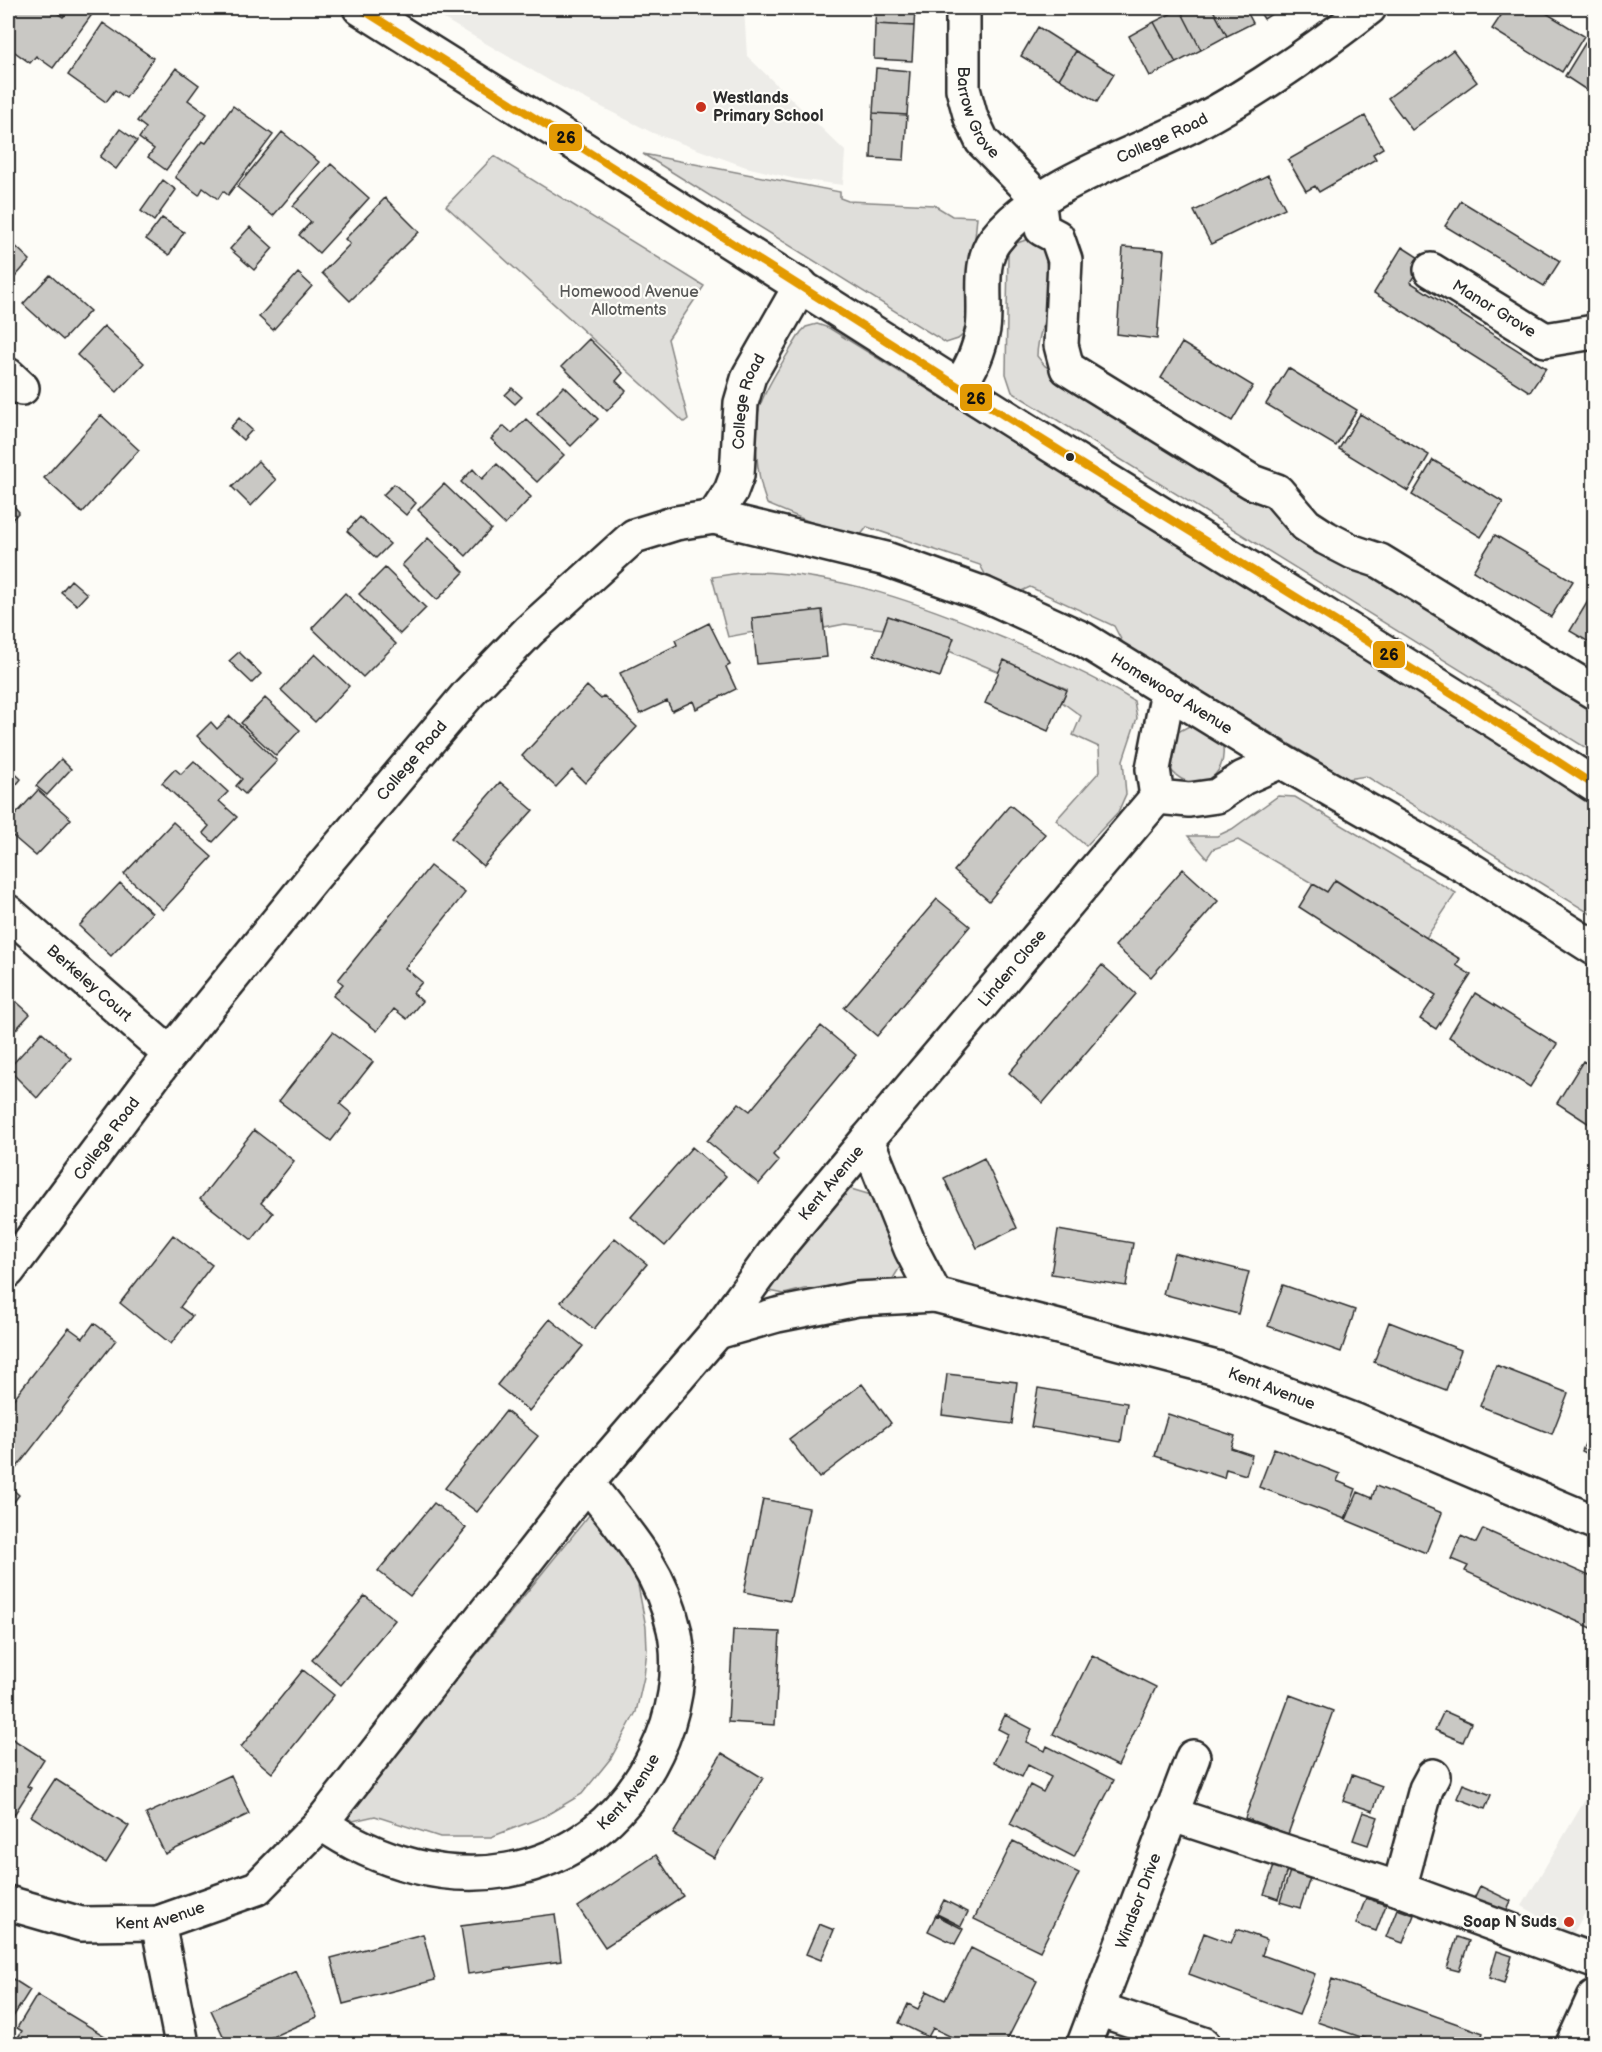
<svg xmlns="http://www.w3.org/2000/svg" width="1602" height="2052" viewBox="0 0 1602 2052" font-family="'Balsamiq Sans',sans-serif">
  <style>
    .built { fill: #edece8 }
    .green { fill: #dfdeda; stroke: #858482; stroke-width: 1.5 }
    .building { fill: #c9c8c4; stroke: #2b2b2b; stroke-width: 1.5 }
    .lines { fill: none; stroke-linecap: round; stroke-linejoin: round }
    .minor-casing { stroke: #2b2b2b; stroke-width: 38 }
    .minor { stroke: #fdfcf7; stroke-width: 33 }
    .bus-1-casing { stroke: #fdfcf7; stroke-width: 12 }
    .bus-1 { stroke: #e39a04; stroke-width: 8 }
    .poi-dot { fill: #c8321e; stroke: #fdfcf7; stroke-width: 2 }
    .bus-dot { fill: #2b2b2b; stroke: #fdfcf7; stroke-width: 2 }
    .labels { text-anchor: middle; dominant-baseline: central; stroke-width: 4.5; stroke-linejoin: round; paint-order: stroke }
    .poi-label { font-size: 16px; font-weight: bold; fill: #2b2b2b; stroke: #fdfcf7; text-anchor: start }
    .street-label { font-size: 16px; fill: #2b2b2b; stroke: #fdfcf7 }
    .park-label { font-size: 16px; fill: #585857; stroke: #fdfcf7 }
    .line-badge { stroke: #fdfcf7; stroke-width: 2 }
    .pale-badge-label { font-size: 16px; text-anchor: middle; font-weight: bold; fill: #111 }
  </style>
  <rect width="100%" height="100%" fill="#fdfcf7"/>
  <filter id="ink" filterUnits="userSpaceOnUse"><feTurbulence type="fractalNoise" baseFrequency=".0167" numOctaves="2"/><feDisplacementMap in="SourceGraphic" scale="12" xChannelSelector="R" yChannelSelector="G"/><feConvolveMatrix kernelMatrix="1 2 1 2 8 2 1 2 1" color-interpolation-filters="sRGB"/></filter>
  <g filter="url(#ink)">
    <path class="built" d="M425,8H744L747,56L845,151L843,185L796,179L746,167L653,133L552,82Z
      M1591,1790L1594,1793V1898L1572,1935L1522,1906Z"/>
    <path class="green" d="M643,154L840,192V198L848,201L934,205L952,216L977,217L966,332L958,339L946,343Z
      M494,156L704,286L668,339L688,419L684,422L446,206Z
      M1035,237L1042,241C1047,262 1050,287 1047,309C1044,325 1037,338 1037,356L1045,366L1261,499L1283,523L1359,564L1594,706V753L1012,392L1006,374L1008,253L1014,244Z
      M817,324L829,328L1594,803V916L1366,776L1348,779L1124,645L1114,626L1030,587L1015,594L990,583L980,565L867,527L856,541L767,504C757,478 750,424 763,398C773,375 788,354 801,332L806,327Z
      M746,572C837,572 923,604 1006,639C1050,657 1094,676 1134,701L1137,718L1123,760L1126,794L1118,812L1086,846L1056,820L1100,771L1099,747L1073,735L1081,716L1062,702L1067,689L1004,661L999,672L949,651L953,638L888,616L883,629L845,624L824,628L821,610L753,618L754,632L728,637L712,577Z
      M1191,725L1222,742C1231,780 1190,799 1168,766L1174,734Z
      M1278,796L1295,797L1456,893L1426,938L1336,880L1327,892L1238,840L1213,849L1207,858L1188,836H1217L1232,829Z
      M841,1186L871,1195L883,1212L901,1255L900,1267L889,1285L804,1289L784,1294L770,1291L768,1281Z
      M601,1508L637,1580L646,1627L647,1649L644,1677L636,1712L611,1758L582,1794L545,1816L491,1837H440L375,1816L353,1821L347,1815L590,1514Z"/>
    <path class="building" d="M17,8H50L63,17L71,8L96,9L53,68L36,56L30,63L8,47V27L11,23L8,20Z
      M876,8H915L914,26L875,24Z
      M1212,8H1245L1253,23L1227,36Z
      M1212,8L1227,36L1201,50L1180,9Z
      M1257,8H1281L1264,19Z
      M1506,8H1538L1584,36L1562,72L1492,29Z
      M1180,9L1201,50L1176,63L1154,22Z
      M1154,22L1176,63L1150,76L1129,36Z
      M103,23L153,58L126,98L115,90L106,102L68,75Z
      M875,24L914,26L912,61L874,59Z
      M1038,27L1076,51L1059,79L1021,56Z
      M1587,40L1594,44V95L1565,76Z
      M1453,50L1477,82L1412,130L1388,98Z
      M1076,51L1114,74L1097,102L1059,79Z
      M176,68L199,85L188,100L207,114L166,170L148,157L154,149L139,138L146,128L137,121Z
      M876,68L910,71L907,115L873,113Z
      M233,106L273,135L228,195L223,191L218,199L203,188L199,195L175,177L202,141L206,143Z
      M873,113L907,115L904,160L871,158Z
      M1365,116L1383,148L1373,154L1376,159L1319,192L1315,186L1306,191L1288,160Z
      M120,129L137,141L116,169L100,157Z
      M282,132L319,162L273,216L237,187Z
      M331,164L369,198L319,253L299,235L311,222L293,206Z
      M1268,175L1285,208L1211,244L1194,211Z
      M163,180L176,190L154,221L141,211Z
      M385,198L419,232L350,301L322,273L350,244L345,239Z
      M1461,201L1560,261L1544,286L1445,226Z
      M162,218L184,232L169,255L146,239Z
      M250,227L273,248L254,270L230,249Z
      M8,239L30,260L8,285Z
      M1123,247L1164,250L1157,339L1117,334Z
      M1402,247L1424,261L1410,282L1546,368L1530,392L1374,293Z
      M298,273L312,286L273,330L259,317Z
      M50,275L90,311L63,340L23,304Z
      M104,326L144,363L117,392L77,355Z
      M589,339L623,373L616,381L626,391L607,411L562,366Z
      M1182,343L1253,386L1232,421L1161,378Z
      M1288,368L1357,410L1336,446L1266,404Z
      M564,386L598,419L571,446L537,413Z
      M512,388L522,397L515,404L505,395Z
      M1360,414L1429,455L1408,491L1339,449Z
      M101,415L139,450L82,513L44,478Z
      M239,418L252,430L243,440L230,428Z
      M526,419L564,455L537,482L491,439L504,426L512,433Z
      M1433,460L1503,502L1481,537L1412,495Z
      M258,461L276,480L251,506L232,487Z
      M497,464L531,497L505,525L461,482L473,469L482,479Z
      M394,484L416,503L406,515L383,495Z
      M444,484L491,529L466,556L418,510Z
      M8,500L19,512L8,524Z
      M360,517L390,544L376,558L347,531Z
      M1495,535L1573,581L1551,617L1473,571Z
      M428,538L464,572L437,600L402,565Z
      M385,568L426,608L400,634L359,594Z
      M71,580L87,594L77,605L61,592Z
      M345,593L396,644L363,677L312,628Z
      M1591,596L1594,598V645L1570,631Z
      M822,610L827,657L757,664L752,618Z
      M888,616L954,638L940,677L874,655Z
      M709,623L730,665L726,667L736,689L696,709L693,701L672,711L667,701L640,714L620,673L677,645L675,640Z
      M239,652L261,674L252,683L229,661Z
      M315,654L349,686L315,722L281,690Z
      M1004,660L1067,690L1048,731L985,703Z
      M587,686L601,699L604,696L637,727L585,783L572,770L556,787L522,756Z
      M265,698L300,730L276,756L241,723Z
      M230,716L277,761L245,794L236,786L242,779L197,736L211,722L217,729Z
      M61,759L71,769L47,795L36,786Z
      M194,761L228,792L219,801L237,817L213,842L203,833L209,826L162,783L175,769L181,774Z
      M8,767L21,779L8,795Z
      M500,782L533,810L483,866L451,838Z
      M38,790L71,819L36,856L8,832V823Z
      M1010,805L1045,834L989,901L954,871Z
      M173,822L212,857L163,910L124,874Z
      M430,866L465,893L405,968L422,982L413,993L422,1001L407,1019L394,1009L377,1031L333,996L343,984L338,980Z
      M1183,869L1218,901L1151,977L1115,946Z
      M1335,880L1460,959L1456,965L1471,975L1436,1029L1420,1019L1436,995L1299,907L1313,884L1327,892Z
      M120,883L152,913L111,956L79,926Z
      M937,899L970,926L877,1036L844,1008Z
      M1102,965L1136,994L1043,1103L1009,1073Z
      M1475,993L1557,1044L1530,1087L1449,1037Z
      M8,994L30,1014L8,1038Z
      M821,1026L856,1055L773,1155L779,1161L759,1184L707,1141L739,1103L750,1111Z
      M42,1032L71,1058L37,1098L8,1069Z
      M333,1032L373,1062L340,1104L352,1114L331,1141L279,1101Z
      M1583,1061L1594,1068V1127L1557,1103Z
      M254,1130L294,1161L261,1203L273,1213L252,1240L200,1199Z
      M692,1147L726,1176L665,1246L631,1217Z
      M984,1158L1017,1228L977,1248L944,1178Z
      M1058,1230L1133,1243L1126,1286L1051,1274Z
      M173,1235L212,1265L180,1307L192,1316L171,1344L120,1303Z
      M615,1238L647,1264L594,1329L561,1302Z
      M1174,1253L1249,1272L1238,1314L1163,1294Z
      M1283,1285L1355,1310L1341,1352L1268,1326Z
      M550,1319L583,1346L529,1411L497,1385Z
      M1389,1322L1461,1350L1446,1390L1374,1362Z
      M94,1323L116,1340L14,1471L8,1466V1406L69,1328L83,1338Z
      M1496,1365L1568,1393L1552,1434L1480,1406Z
      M947,1374L1017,1382L1012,1424L942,1415Z
      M862,1384L891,1423L819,1478L789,1439Z
      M1038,1388L1127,1403L1121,1442L1031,1427Z
      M506,1411L538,1436L477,1512L445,1488Z
      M1168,1414L1235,1436L1231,1448L1252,1455L1246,1475L1226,1469L1224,1478L1155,1456Z
      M1594,1423V1457L1582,1451Z
      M1274,1448L1340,1474L1337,1481L1356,1489L1345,1519L1259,1487Z
      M8,1485L19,1495L8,1510Z
      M1376,1486L1442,1513L1426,1553L1346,1520L1358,1492L1372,1498Z
      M763,1499L809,1508L790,1601L744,1592Z
      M434,1503L466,1528L410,1596L378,1571Z
      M1483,1529L1594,1578V1629L1465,1571L1468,1566L1451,1559L1461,1536L1476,1543Z
      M365,1596L395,1620L341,1685L312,1660Z
      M733,1630L780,1632L775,1725L728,1722Z
      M1092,1655L1156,1687L1118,1766L1053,1734Z
      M303,1670L334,1695L272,1773L241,1747Z
      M1290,1695L1333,1711L1288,1834L1245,1818Z
      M1444,1711L1471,1723L1463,1742L1435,1730Z
      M1005,1715L1032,1729L1026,1742L1045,1751L1047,1746L1114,1780L1074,1857L1010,1824L1030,1785L1043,1792L1051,1777L1028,1765L1022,1777L994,1762L1008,1734L998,1729Z
      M8,1736L44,1759L27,1786L31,1788L14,1815L8,1811Z
      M722,1753L763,1778L714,1858L673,1834Z
      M231,1775L249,1814L165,1854L146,1814Z
      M1352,1775L1382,1786L1373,1811L1343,1801Z
      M55,1779L129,1826L106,1863L31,1816Z
      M1463,1784L1491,1795L1485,1809L1457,1798Z
      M1363,1812L1378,1817L1368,1845L1353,1840Z
      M1013,1841L1079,1873L1040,1951L974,1919Z
      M656,1855L683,1896L605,1947L578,1907Z
      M1274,1866L1287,1870L1278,1899L1264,1894Z
      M1290,1871L1310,1878L1300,1908L1280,1902Z
      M1480,1886L1511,1901L1502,1920L1471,1905Z
      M1366,1898L1386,1905L1376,1931L1356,1924Z
      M944,1900L968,1912L961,1926L937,1914Z
      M1397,1909L1414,1915L1403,1943L1386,1937Z
      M555,1914L561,1961L468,1974L461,1926Z
      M936,1915L963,1929L955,1944L928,1931Z
      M819,1924L834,1930L821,1960L806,1954Z
      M1237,1929L1267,1940L1262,1955L1315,1974L1299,2015L1189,1974L1204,1933L1231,1943Z
      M423,1934L435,1980L343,2004L331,1958Z
      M1457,1937L1469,1941L1459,1971L1447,1968Z
      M971,1948L1037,1981L1005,2044H966L933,2028L928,2037L899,2023L908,2004L918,2009L927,1991L945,2000Z
      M1497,1951L1512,1956L1504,1983L1489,1978Z
      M296,1971L317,2017L256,2044H227L211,2010Z
      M8,1976L30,1990L8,2025Z
      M1332,1979L1483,2033L1479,2044H1381L1317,2022Z
      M37,1995L118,2044H14L22,2031L17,2028Z"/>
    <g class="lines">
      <g class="minor-casing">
        <g id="minor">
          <path d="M360,8C563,135 765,264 967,392C1175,525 1388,650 1594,785"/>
          <path id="s1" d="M963,8V89L971,118L982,141L1038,198L1042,229L1057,237L1065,260L1061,345L1067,368L1252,482L1277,491L1306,525L1326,538L1353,552L1380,561L1594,692"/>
          <path id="s2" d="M1431,270L1545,340L1594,332"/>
          <path d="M8,375L22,388"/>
          <path id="s3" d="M959,387C971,368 979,352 983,329C987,301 977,263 995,240C1038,184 1132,156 1194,124C1256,92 1315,50 1369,8"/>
          <path id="s4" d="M714,517L886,559L984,594L1083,639L1281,761L1473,871L1594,948"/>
          <path d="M1168,691L1153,769L1157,797L1189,800L1217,796L1243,778L1281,761"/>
          <path id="s5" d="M8,912L170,1054"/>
          <path id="s6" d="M867,1140L1157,797"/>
          <path id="s7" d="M8,1271L170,1054L312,879L469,693L529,631L634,536L676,523L714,517L731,491L737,475L741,403L749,376L801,285"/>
          <path d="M717,1332L777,1315L857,1299L935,1295"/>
          <path d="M1170,1814L1399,1889L1594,1961"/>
          <path id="s8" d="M321,1823C438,1905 590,1890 656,1753C674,1717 683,1670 674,1629C661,1569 624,1530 587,1483"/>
          <path d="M1399,1889L1426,1789L1433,1776"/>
          <path id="s9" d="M8,1903L81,1924L158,1923L257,1888L321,1823L587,1483L717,1332L783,1241L867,1140L911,1249L935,1295L1220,1369L1356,1421L1594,1522"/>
          <path d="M158,1923L182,2044"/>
          <path d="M1098,2009L1203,2044"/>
          <path id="s10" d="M1084,2044L1193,1757"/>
          <path d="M1573,2044L1594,1998"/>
        </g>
      </g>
      <use href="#minor" class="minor"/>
      <g class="bus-1-casing">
        <path id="bus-1" d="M360,8C563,135 765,264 967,392C1175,525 1388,650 1594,785"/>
      </g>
      <use href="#bus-1" class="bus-1"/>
    </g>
  </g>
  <g class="poi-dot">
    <circle cx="701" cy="107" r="6"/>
    <circle cx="1569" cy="1922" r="6"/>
  </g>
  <circle class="bus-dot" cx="1070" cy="457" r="5"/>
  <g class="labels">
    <g class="poi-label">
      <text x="713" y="98">Westlands<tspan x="713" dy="18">Primary School</tspan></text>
      <text x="1557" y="1922" text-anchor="end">Soap N Suds</text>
    </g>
    <g class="street-label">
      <text stroke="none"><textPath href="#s1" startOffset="108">Barrow Grove</textPath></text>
      <text stroke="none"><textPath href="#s3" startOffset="352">College Road</textPath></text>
      <text stroke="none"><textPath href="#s2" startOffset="74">Manor Grove</textPath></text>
      <text stroke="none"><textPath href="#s7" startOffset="1173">College Road</textPath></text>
      <text stroke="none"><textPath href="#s4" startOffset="494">Homewood Avenue</textPath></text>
      <text stroke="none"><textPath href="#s7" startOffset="651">College Road</textPath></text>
      <text stroke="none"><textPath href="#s6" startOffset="225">Linden Close</textPath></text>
      <text stroke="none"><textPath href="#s5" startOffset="108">Berkeley Court</textPath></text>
      <text stroke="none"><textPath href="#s7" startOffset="165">College Road</textPath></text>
      <text stroke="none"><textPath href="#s9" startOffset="1168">Kent Avenue</textPath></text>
      <text stroke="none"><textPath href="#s9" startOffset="1743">Kent Avenue</textPath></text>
      <text stroke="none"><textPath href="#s8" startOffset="346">Kent Avenue</textPath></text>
      <text stroke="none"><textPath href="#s10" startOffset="153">Windsor Drive</textPath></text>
      <text stroke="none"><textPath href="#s9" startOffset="156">Kent Avenue</textPath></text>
    </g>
    <g class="park-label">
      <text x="629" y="292">Homewood Avenue<tspan x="629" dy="18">Allotments</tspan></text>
    </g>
  </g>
  <g class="line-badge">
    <rect x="548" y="123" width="35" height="29" rx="6" fill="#e39a04"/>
    <rect x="959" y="383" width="34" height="29" rx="6" fill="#e39a04"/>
    <rect x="1372" y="640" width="34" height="29" rx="6" fill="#e39a04"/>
  </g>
  <g class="pale-badge-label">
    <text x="566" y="143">26</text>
    <text x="976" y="404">26</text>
    <text x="1389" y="660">26</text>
  </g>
  <rect width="1602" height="2052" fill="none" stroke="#fdfcf7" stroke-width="30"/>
  <rect x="15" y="15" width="1572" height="2022" fill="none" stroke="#2b2b2b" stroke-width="2" filter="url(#ink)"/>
</svg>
